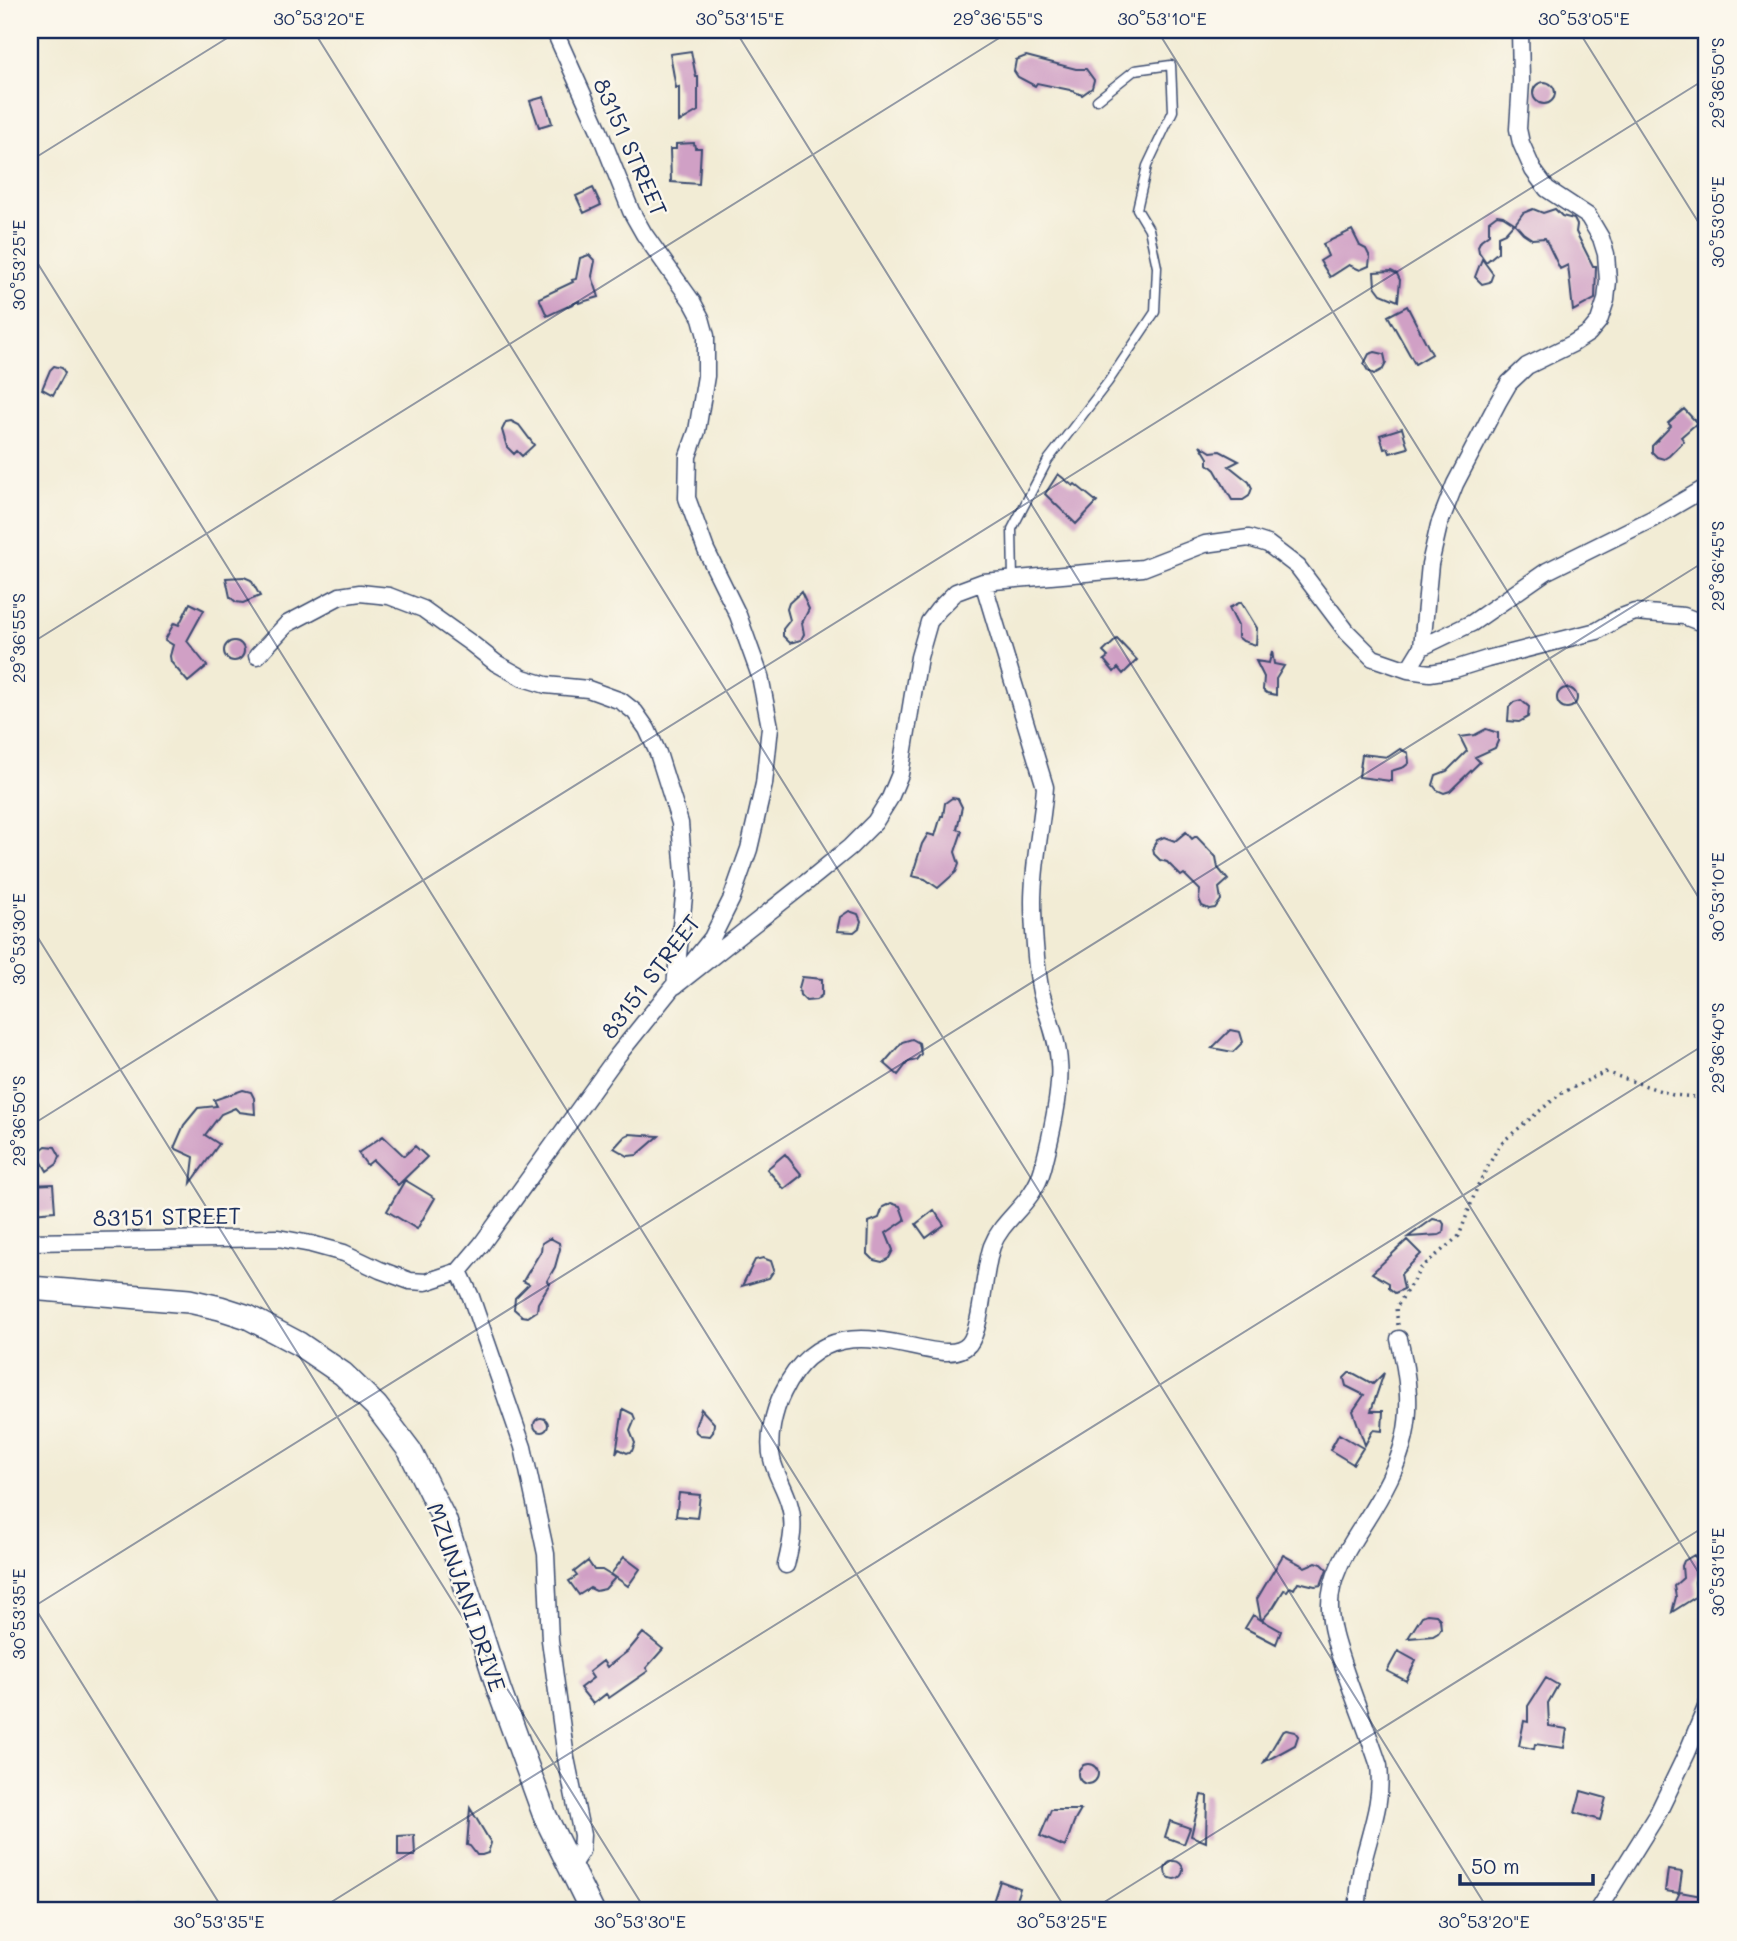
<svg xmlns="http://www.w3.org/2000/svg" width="1737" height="1941" viewBox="0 0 1737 1941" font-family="Mali,sans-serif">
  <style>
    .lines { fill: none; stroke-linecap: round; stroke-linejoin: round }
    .stream { stroke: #4dbcc3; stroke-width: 5 }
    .building { fill: #d0a0c5 }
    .lane-casing { stroke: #3b4b70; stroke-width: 11 }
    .street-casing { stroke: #3b4b70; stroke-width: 19 }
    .secondary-casing { stroke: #3b4b70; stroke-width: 26 }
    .path { stroke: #3b4b70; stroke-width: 3.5; stroke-dasharray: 2 5; stroke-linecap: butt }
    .lane { stroke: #fff; stroke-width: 8 }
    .street { stroke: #fff; stroke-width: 16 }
    .secondary { stroke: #fff; stroke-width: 23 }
    .ticks { fill: none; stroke: #1b2f5e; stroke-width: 2; stroke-opacity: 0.45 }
    .labels { text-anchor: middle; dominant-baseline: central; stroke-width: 5; stroke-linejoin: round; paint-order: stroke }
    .street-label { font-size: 23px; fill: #1b2f5e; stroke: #fbf7ec }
    .neatline { fill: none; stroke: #1b2f5e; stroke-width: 2.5 }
    .ticks-label { font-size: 18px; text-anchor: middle; fill: #1b2f5e }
  </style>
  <rect width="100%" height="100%" fill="#fbf7ec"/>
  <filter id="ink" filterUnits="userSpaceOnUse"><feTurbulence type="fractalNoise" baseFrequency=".0143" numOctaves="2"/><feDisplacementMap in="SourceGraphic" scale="14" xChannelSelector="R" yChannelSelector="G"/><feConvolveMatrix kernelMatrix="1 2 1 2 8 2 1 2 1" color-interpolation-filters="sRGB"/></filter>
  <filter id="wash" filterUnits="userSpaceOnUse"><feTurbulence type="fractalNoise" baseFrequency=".00686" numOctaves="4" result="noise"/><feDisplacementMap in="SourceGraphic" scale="28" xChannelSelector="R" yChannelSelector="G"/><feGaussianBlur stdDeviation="1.57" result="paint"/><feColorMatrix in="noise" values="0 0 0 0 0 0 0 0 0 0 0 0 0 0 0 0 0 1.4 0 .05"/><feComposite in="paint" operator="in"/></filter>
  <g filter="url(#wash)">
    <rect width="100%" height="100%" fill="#f2ecd5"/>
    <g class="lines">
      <path class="stream" d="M136,1911L137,1904"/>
    </g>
    <g id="blocks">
      <path class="building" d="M691,51L696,77H698V111L679,122V87L676,88L670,54Z
        M1026,56L1076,69H1086L1094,80L1092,88L1082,95L1070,90L1037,83L1035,86L1018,77L1014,71L1016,60Z
        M1533 93a11 11 0 1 1 22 0a11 11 0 1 1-22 0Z
        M544,97L552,123L539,127L530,101Z
        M694,143L695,148H701L699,184L671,182L670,149H676V144Z
        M593,188L601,205L584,213L576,196Z
        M1533,209L1543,213L1555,209L1562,216L1574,219L1577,225L1576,232L1593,266H1596L1595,299L1573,311L1568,265L1560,269L1545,238L1532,239L1523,233L1515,224L1523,213Z
        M1497,215L1503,216L1514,223L1505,233L1498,236V252L1486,262L1479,252L1478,246L1481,240L1489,234V221Z
        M1352,230L1360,246L1366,249L1370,257L1369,266L1360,270L1349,265L1330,277L1320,261L1328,256L1323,244Z
        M589,255L595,261L592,276L599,297L579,303V301L547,316L539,298L573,282L572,280L576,279L580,258Z
        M1482,259L1493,274L1490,282L1482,284L1475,277Z
        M1391,271L1397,274L1400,280L1398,301L1381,294L1375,286L1374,272Z
        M1407,306L1432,354L1415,364L1388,316Z
        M1375,352L1384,354L1386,363L1383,369L1374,374L1368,371L1364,364L1369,354Z
        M54,366L62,368L65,373L53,395L42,389L50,370Z
        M1684,409L1697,423L1681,437L1684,441L1669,456L1664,459L1657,457L1652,452V446L1671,426L1668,423Z
        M511,421L519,425L534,445L522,456L517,451L514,454L507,447L502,430L506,422Z
        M1402,428L1408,448L1390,453L1388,448L1384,449L1380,435Z
        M1200,445L1211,452L1220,451L1239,461L1229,466L1249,482L1252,488L1249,496L1243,500H1232L1215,470L1208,464V458Z
        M1058,474L1073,486L1075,484L1097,502L1076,524L1045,494Z
        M244,577L251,580L260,596L243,603L236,602L230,597L226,578Z
        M801,592L809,609L802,623L804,634L801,640L790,643L783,636V629L790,620L787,609L789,603Z
        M1241,602L1257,628L1256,645L1243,641L1238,637V626L1229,608Z
        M190,603L204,610L187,641L207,666L188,682L171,662L170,656L173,645L165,640L174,623L179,625Z
        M1117,639L1137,660L1123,674L1118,668L1114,672L1104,660L1108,657L1103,652Z
        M224 651a10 10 0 1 1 20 0a10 10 0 1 1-20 0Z
        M1272,651L1274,664L1284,666L1276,679V695L1267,693L1263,690L1264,677L1256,661L1269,663Z
        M1557 698a10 10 0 1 1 20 0a10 10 0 1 1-20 0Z
        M1521,700L1529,707L1528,717L1519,722L1508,721L1509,707L1514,702Z
        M1486,729L1498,733V741L1495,748L1475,757L1480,762L1450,791L1444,793L1437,790L1433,785L1436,775L1447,771L1467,751L1460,737L1475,735Z
        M1400,749L1408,753L1409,763L1404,767L1391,771V781L1359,777L1362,754L1388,757Z
        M952,798L958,799L962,807L957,829L962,831L955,852L959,864L956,872L938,888L925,879L912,876L922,844L928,834L935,836L941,816H943L945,803Z
        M1186,832L1192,839L1196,836L1216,857L1218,868L1228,880L1219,888L1221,900L1215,908L1209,909L1202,906L1199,899L1200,890L1184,874L1181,876L1167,862L1160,860L1154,854L1153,847L1157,840L1164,837L1175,841Z
        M849,911L858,914L861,921L859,928L854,932L837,931L840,917Z
        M802,977L822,979V995L816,1000L806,1001L800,995L799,988Z
        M1230,1030L1240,1032L1243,1042L1233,1052L1212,1048Z
        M912,1039L919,1043L921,1054L916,1060L908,1062L898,1075L884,1063L902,1042Z
        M243,1090L251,1092L254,1098L255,1114L239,1112L235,1108L221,1114L205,1135L219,1144L191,1183L194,1157L174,1148L184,1125L198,1108L217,1106L214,1100Z
        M629,1134L659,1136L637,1155L628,1156L614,1148L625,1136Z
        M383,1136L404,1156L415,1146L427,1157L398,1185L373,1160L367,1165L358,1153Z
        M46,1146L55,1147L60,1156L57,1164L47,1171L39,1157L42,1149Z
        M785,1154L802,1175L784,1189L767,1169Z
        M405,1180L435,1198L417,1229L387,1211Z
        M53,1184L55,1211L31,1213L30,1185Z
        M891,1203L900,1206L905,1220L886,1233L893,1250L889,1258L882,1262L874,1260L868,1254L869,1222L879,1218L883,1207Z
        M934,1210L944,1225L926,1238L916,1224Z
        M1433,1219L1442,1221L1444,1224L1443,1233L1439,1235L1408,1237Z
        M550,1238L559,1243L560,1249L555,1267L547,1281L550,1283L538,1303L537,1311L528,1317L522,1316L514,1309L515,1298L529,1284L523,1281L541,1251L542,1243Z
        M1407,1240L1421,1254L1401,1274L1404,1289L1395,1293L1389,1288V1283L1372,1273Z
        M763,1258L771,1261L774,1270L769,1278L742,1286L755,1260Z
        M1349,1373H1353L1373,1384L1384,1373L1371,1411H1383L1382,1431L1373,1430L1365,1445L1353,1411L1364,1395L1346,1386L1344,1378Z
        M623,1409L633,1414L635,1419L630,1431L635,1443L632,1451L627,1453L619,1449L616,1454Z
        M701,1409L714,1423L713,1432L710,1436L700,1435L696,1432L695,1427Z
        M534 1425a7 7 0 1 1 14 0a7 7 0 1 1-14 0Z
        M1339,1434L1363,1448L1353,1464L1330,1450Z
        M679,1493L700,1495L697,1518L676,1516Z
        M1283,1555L1305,1567L1316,1562L1322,1564L1327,1569L1321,1585L1315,1586L1298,1582L1294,1589L1290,1587L1287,1591L1284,1590L1273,1608L1262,1620L1281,1631L1276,1644L1245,1628L1253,1615L1261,1620L1257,1599Z
        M1694,1555L1700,1564L1701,1569L1695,1582L1697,1594L1694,1598L1672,1612L1676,1597L1674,1586L1683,1578L1682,1566L1684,1561Z
        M624,1557L640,1569L628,1586L611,1574Z
        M588,1561L594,1570H602L615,1578L605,1589L596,1591L590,1588L579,1595L569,1581L577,1576L574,1572Z
        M1427,1614L1436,1615L1440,1619L1441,1629L1438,1633L1433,1636L1408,1638L1422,1616Z
        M643,1633L663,1649L646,1668L648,1671L609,1698L606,1694L593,1704L580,1688L593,1678L589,1672L603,1661L607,1667L628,1651Z
        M1398,1651L1416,1661L1406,1681L1387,1671Z
        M1546,1678L1558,1685L1548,1703L1549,1726L1567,1729L1564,1748L1535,1744L1534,1749L1519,1746L1524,1721L1528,1722V1706Z
        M1286,1730L1295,1732L1298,1736L1295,1745L1264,1762L1282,1732Z
        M1078 1774a10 10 0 1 1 20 0a10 10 0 1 1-20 0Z
        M1581,1791L1606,1798L1600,1820L1575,1813Z
        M1201,1795L1207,1796L1206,1842L1191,1836Z
        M470,1808L491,1843L488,1853L482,1855H477L470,1846L467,1845Z
        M1051,1810H1081L1074,1822L1065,1847L1040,1836Z
        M1170,1821L1190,1828L1184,1844L1165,1837Z
        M414,1835L415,1856H398V1836Z
        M1165 1870a9 9 0 1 1 18 0a9 9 0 1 1-18 0Z
        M1668,1870L1682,1872L1679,1893L1665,1891Z
        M1000,1881L1020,1888L1013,1909L993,1902Z
        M1680,1892L1707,1897V1911H1671Z"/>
    </g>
  </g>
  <g filter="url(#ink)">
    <use href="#blocks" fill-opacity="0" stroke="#3b4b70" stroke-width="2"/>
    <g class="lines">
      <g class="lane-casing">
        <path id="lane" d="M1013,580L1012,529L1048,460L1108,382L1155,312L1157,267L1149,229L1137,209L1147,166L1173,111L1171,65L1135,70L1097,100"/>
      </g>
      <g class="street-casing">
        <path id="street" d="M1422,647L1472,623L1547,571L1652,519L1707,487
          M257,656L287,624L340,596L360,593L389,596L423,609L472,644L496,663L523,678L546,685L588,689L621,701L635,712L647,729L658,753L680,823L685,886L675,986L817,874L850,847L875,822L890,798L900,774L919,657L929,622L938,610L956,592L983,582L1143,568L1205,544L1249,538L1268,544L1298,567L1347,632L1373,658L1408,670L1430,673L1455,669L1487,659L1597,631L1619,618L1635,612L1684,616L1707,625
          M1408,670L1422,647L1430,564L1439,525L1455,484L1498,402L1509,383L1527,366L1572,344L1589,333L1599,321L1606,300L1608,281L1606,254L1601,238L1588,216L1547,189L1533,170L1521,143L1518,129L1521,81L1520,30
          M30,1242L278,1238L311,1244L344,1253L380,1270L410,1281L426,1282L459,1271L481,1245L618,1055L712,938L731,900L749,849L764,784L770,727L760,676L738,615L706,550L687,498L688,456L697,431L706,376V336L701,318L693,303L644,234L631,211L598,128L554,30
          M459,1271L471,1297L523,1447L546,1554L550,1640L566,1758L582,1835L581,1851L570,1868
          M786,1565C791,1544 796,1524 789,1503C785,1488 775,1474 772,1459C767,1439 774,1410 783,1392C834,1286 940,1378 969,1344C983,1326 983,1271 992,1246C1003,1217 1033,1205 1043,1168C1050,1140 1062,1091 1059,1063C1058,1039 1047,1015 1041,992C1036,969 1033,925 1033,902C1033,863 1042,825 1045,787L983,582
          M1357,1911C1359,1895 1359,1878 1363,1862C1371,1829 1383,1800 1379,1766C1368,1732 1354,1699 1343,1665C1337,1647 1330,1627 1330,1608C1329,1577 1347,1550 1363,1525C1406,1457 1419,1420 1399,1339
          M1597,1911L1658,1813L1687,1753L1707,1705"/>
      </g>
      <g class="secondary-casing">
        <path id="secondary" d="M30,1288L189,1301L220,1308L248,1317L299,1344L343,1374L376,1406L410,1451L445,1521L499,1690L545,1816L592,1911"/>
      </g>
      <path class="path" d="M1398,1325L1396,1308L1421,1268L1459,1236L1478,1185L1500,1144L1560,1094L1605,1072L1673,1095L1707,1098"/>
      <use href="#lane" class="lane"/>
      <use href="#street" class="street"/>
      <use href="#secondary" class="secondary"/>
    </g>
  </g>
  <path class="ticks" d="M313,30L1489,1911M735,30L1707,1586M1157,30L1707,911M1578,30L1707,236M30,161L240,30M30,251L1067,1911M30,644L1012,30M30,925L646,1911M30,1126L1707,78M30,1600L224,1911M30,1609L1707,560M317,1911L1707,1043M1090,1911L1707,1525"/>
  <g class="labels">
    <g class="street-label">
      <text transform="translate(631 147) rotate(66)">83151 STREET</text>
      <text transform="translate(650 976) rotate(-53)">83151 STREET</text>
      <text transform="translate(167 1216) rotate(-1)">83151 STREET</text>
      <text transform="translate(467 1597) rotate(71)">MZUNJANI DRIVE</text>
    </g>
  </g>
  <rect width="1737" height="1941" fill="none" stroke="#fbf7ec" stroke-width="77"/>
  <path d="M1460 1874v10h133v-10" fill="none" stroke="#1b2f5e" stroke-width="3.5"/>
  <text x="1471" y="1874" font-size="21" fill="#1b2f5e" stroke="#fbf7ec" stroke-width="5" paint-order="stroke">50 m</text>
  <rect x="38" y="38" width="1660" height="1864" class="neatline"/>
  <g class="ticks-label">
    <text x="319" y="25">30°53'20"E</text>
    <text x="740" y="25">30°53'15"E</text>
    <text x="998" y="25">29°36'55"S</text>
    <text x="1162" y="25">30°53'10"E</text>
    <text x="1584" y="25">30°53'05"E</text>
    <text transform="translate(1718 83) rotate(-90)" y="6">29°36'50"S</text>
    <text transform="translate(1718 222) rotate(-90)" y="6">30°53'05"E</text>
    <text transform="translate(19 265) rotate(-90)" y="6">30°53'25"E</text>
    <text transform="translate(1718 566) rotate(-90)" y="6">29°36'45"S</text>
    <text transform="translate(19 638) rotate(-90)" y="6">29°36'55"S</text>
    <text transform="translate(1718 897) rotate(-90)" y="6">30°53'10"E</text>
    <text transform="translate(19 939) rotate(-90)" y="6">30°53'30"E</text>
    <text transform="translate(1718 1048) rotate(-90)" y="6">29°36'40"S</text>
    <text transform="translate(19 1121) rotate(-90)" y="6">29°36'50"S</text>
    <text transform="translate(1718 1572) rotate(-90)" y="6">30°53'15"E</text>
    <text transform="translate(19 1614) rotate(-90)" y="6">30°53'35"E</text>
    <text x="219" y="1928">30°53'35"E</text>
    <text x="640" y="1928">30°53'30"E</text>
    <text x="1062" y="1928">30°53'25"E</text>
    <text x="1484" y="1928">30°53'20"E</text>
  </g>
</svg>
